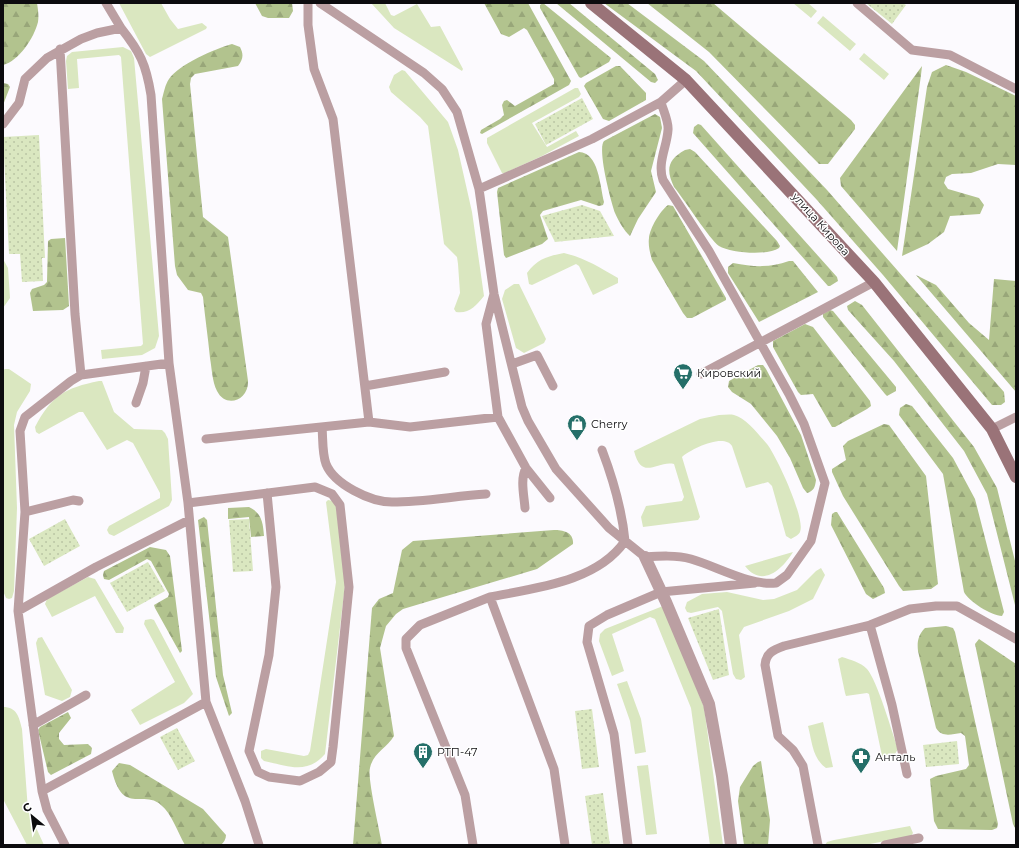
<svg xmlns="http://www.w3.org/2000/svg" width="1019" height="848" viewBox="0 0 1019 848" font-family="Montserrat,sans-serif">
  <style>
    .green { fill: #dae7c0 }
    .forest { fill: url(#forest-firs) }
    .park { fill: url(#park-dots) }
    .lines { fill: none; stroke-linecap: round; stroke-linejoin: round }
    .service { stroke: #bb9fa2; stroke-width: 9 }
    .minor { stroke: #bb9fa2; stroke-width: 12 }
    .secondary { stroke: #9a7378; stroke-width: 12 }
    .labels { text-anchor: middle; dominant-baseline: central; stroke-width: 3; stroke-linejoin: round; paint-order: stroke }
    .street-label { font-size: 11px; fill: #0c0b0e; stroke: #fff }
    .poi-label { font-size: 11px; fill: #0c0b0e; stroke: #fff; text-anchor: start }
  </style>
  <defs>
    <pattern id="forest-firs" width="22" height="20" patternUnits="userSpaceOnUse"><rect width="22" height="20" fill="#b2c38e"/><path d="M5 1l3.5 6h-7zM16 11l3.5 6h-7z" fill="#98a679"/></pattern>
    <pattern id="park-dots" width="8" height="8" patternUnits="userSpaceOnUse"><rect width="8" height="8" fill="#dae7c0"/><path d="M2 2h.1M6 6h.1" fill="none" stroke="#bac5a4" stroke-width="1.8" stroke-linecap="round"/></pattern>
  </defs>
  <rect width="100%" height="100%" fill="#fcfafe"/>
  <path class="green" d="M119,3H161L170,19L178,29L202,23L207,27L206,29L150,57L146,54Z
    M371,3H385L391,15L394,16L417,4L431,27L440,26L463,69L462,71L394,28Z
    M793,3H808L817,11L811,18Z
    M823,16L856,44L850,51L817,23Z
    M123,47L131,51L134,58L159,336L155,348L142,355L102,359L101,350L141,346L143,344L121,57L119,55L77,59L79,88L68,89L66,61L67,56L72,52Z
    M864,53L889,74L884,80L859,59Z
    M402,70L405,71L448,122L458,150L472,212L484,296C476,306 469,314 456,312L454,309L460,293L458,264L457,257L444,244L428,126L420,117L391,92L389,87L394,75Z
    M575,88H578L581,94L579,97L532,123L547,147L576,131L579,136L542,156L505,173H502L487,143V138Z
    M564,253C585,258 599,267 618,278V283L593,295L579,266L576,264L532,285L529,284L527,273C537,259 548,256 564,253Z
    M3,259L8,268L10,298L3,308Z
    M514,284H519L546,339L544,343L524,353L516,348L502,299L505,290Z
    M5,369H9L31,384L30,391L17,412L14,425L17,508L14,591L12,598L9,599L6,598L3,591V370Z
    M99,381H102L114,412L134,429L162,430L165,433L168,439L172,500L169,506L114,536L109,534L107,530L109,526L160,498V493L133,443L127,440L107,450L83,412H79L39,434L36,432L35,427C52,395 65,388 99,381Z
    M719,415C724,415 730,414 734,415C746,418 759,435 767,444C776,455 806,519 800,532C799,535 794,537 791,539L786,536L772,486L768,482L746,488L732,446C724,433 691,449 682,457L700,517L698,520L643,527L641,517L646,506L682,501L684,497L674,464C657,460 642,482 634,451L700,419Z
    M328,500L333,501L336,505L345,585L325,754C307,775 288,766 264,761L261,758V751L266,749L304,756L308,755L310,751L336,582L326,502Z
    M793,552C782,570 762,588 745,566Z
    M821,568L825,575L813,599L789,611L744,627L739,635L745,677L741,680L736,679L733,674L722,611L718,607L691,613L687,612L685,608L687,602L702,594L727,592L763,600L774,599L797,590L816,571Z
    M88,577L95,579L124,628L123,633H116L95,596L52,617L45,604L47,599Z
    M663,606L704,707L723,845H710L691,708L655,619L650,617L612,634L624,671L612,676L599,641L600,634L605,629Z
    M151,619L154,620L193,694L184,703L140,725L131,710L175,682L144,624L145,620Z
    M42,637L72,690L70,697L62,701L45,695L36,643L38,638Z
    M842,657C851,660 860,662 867,669C877,680 892,732 898,749L895,754L882,756L869,694L867,693L846,696L845,693L838,659Z
    M627,681L641,719L646,752L635,754L630,721L617,684Z
    M3,707C17,707 19,717 22,729L28,810L44,845H27L3,799Z
    M823,722L833,767L826,768C812,758 812,741 808,726Z
    M648,765L657,834L646,835L637,766Z
    M910,826L913,833L911,836L865,845H825L827,842L834,840Z"/>
  <path class="forest" d="M3,3H37C38,10 39,15 38,22C34,38 19,61 3,65Z
    M255,3H292L293,11L289,18H268L262,16Z
    M484,3H528L571,81L569,85L482,134L480,133L481,130L500,119L504,115L502,105L504,101L507,100L515,106L554,84V79L527,30L524,28L509,37L501,34Z
    M543,3L611,58L609,62L581,78L579,77L540,8V5Z
    M556,3H569L655,74L658,80L655,83L651,82Z
    M604,3H627L704,61L827,190L1004,392L1005,402L1001,405H992L883,275L817,200L696,71Z
    M647,3H713L851,120L855,125V129L828,164H819L709,52Z
    M232,44L240,47C244,55 243,59 238,66L195,74L191,78L190,84L203,217L228,237L248,381C249,400 226,409 217,391C212,381 212,369 210,358C208,338 205,317 203,297L201,293L188,290L177,275L175,266L162,99C164,92 165,85 169,79C179,64 215,49 232,44Z
    M946,65L966,72L1016,96V165L998,164L971,173L952,174L946,177L944,183L948,189L979,198L984,205L980,214L950,216L944,232L928,244L902,256L927,87L932,72Z
    M616,66H620L646,93V100L609,121L603,119L584,86L586,83Z
    M922,66L921,75L897,251L841,186L840,178Z
    M3,83L8,84L10,87L3,105Z
    M655,114L660,117L662,128L651,171L656,192L638,219L630,236C624,231 618,220 615,213C611,202 597,149 604,141Z
    M698,124L701,125L837,277L838,281L830,286H828L693,133L694,127Z
    M685,150L690,149L695,152L777,241L780,246L779,248C767,256 731,253 719,246C710,240 684,199 674,187C666,170 667,160 685,150Z
    M579,152C599,153 600,186 604,202L603,205L599,206L581,200L543,211L540,215L548,239L542,244L506,258L504,255L497,192L498,188Z
    M668,205L673,206L726,298V300L692,318H687L683,313L652,260C650,253 648,245 649,238C650,228 660,211 668,205Z
    M65,238L69,306L63,310L33,311L30,293L32,289L44,285L47,282L48,241L51,239Z
    M789,261H793L818,292L759,322L728,273V267L733,263C754,267 769,268 789,261Z
    M916,275L936,285L969,323L989,340L994,279L1016,281V392Z
    M855,301L862,305L974,447L997,488L1016,565V609L987,494L964,451L894,361L848,310L847,306Z
    M830,310L833,311L896,387V391L887,396L885,394L823,317V314Z
    M805,324L813,327L870,401L871,406L867,409L835,427H832L813,394L801,395L798,392L773,347V341Z
    M758,365H763L766,369L801,435L816,480C815,487 814,491 807,493L803,488L790,458L777,436L751,404L732,392L728,387L729,381Z
    M906,404L912,406L953,458L975,499L1004,612L1002,616C992,616 968,601 964,592L943,474L899,415L900,408Z
    M884,424L889,425L926,476L938,584L931,589L903,591L899,586L843,496L832,472V469L846,460L843,446L848,441Z
    M249,507C262,513 263,523 264,536L251,537L249,517L228,519V508Z
    M835,512H837L884,588L885,593L873,599L866,594L831,525L832,514Z
    M204,517L207,520L223,675L232,713L229,716L216,677L198,520Z
    M554,530C563,530 574,532 573,544L537,569L403,609L396,614L386,626L380,648L394,736C387,748 373,753 370,768C367,777 380,832 382,845H353L372,608L379,599L393,593L402,550L413,541Z
    M150,547L166,550L170,556L182,651L180,653L155,608L154,605L168,597L169,594L151,561L147,559L109,580L104,579L103,575L104,571Z
    M946,626L953,628L955,632L998,824L997,828L992,830L938,829L934,821L930,779L936,776L966,769L969,765L965,736L961,733C952,734 942,738 936,728L918,651C917,642 918,635 925,628Z
    M979,639L1016,664V830L1013,824L975,644Z
    M68,712L71,718L59,733V739L64,745L88,744L92,748L91,754L51,775L48,772L38,730L40,727Z
    M761,761L770,820L768,845H744L738,801L740,787L753,766L758,762Z
    M119,763L130,765L203,809L226,835C226,839 224,842 221,845H185C178,833 172,814 161,805C143,789 123,816 112,771Z"/>
  <path class="park" d="M866,3H902L906,5L892,24Z
    M582,98L593,119L546,145L535,124Z
    M39,135L45,258H42L43,281L22,282L20,254H9L3,137Z
    M582,205L600,211L614,236L555,242L542,216Z
    M65,519L80,546L44,566L29,539Z
    M249,519L253,571L233,572L229,520Z
    M148,562L165,591L127,612L110,583Z
    M719,609L729,675L713,680L688,618Z
    M592,709L599,767L582,769L575,711Z
    M177,728L195,761L178,770L160,737Z
    M957,741L959,764L926,767L923,745Z
    M603,793L610,845H592L585,796Z"/>
  <g class="lines">
    <path class="service" d="M308,3V25L314,69L333,119L369,422
      M320,3L424,73L442,89L457,112L479,189L494,294L522,407L528,421L556,469L609,528L645,557C660,556 676,555 691,559C716,566 750,586 776,583L787,575L811,541L825,483L804,424L789,394L709,251L663,180C657,163 667,147 668,130C669,122 663,110 661,102L686,80
      M857,3L912,50L950,55L1016,89
      M121,28C140,52 146,64 151,95L169,363L188,503L206,702L245,801L259,845
      M60,49L75,314L81,375
      M3,124L19,103L25,79L47,58L81,39L97,33L121,28L106,3
      M479,189L592,139L661,102
      M494,294L486,324L498,417
      M512,364L537,355L553,386
      M701,374L874,282
      M365,386L445,372
      M136,403L143,383L146,366
      M322,427C323,438 322,453 326,464C334,484 370,502 392,502C423,502 455,496 486,494
      M992,429L1016,417
      M206,439L369,422L410,427L498,417L526,468L550,498
      M188,503L315,487L332,494L340,505L349,587L333,747L331,762L319,772L300,781L269,777L258,772L249,751L269,655L276,587L267,493
      M525,508C524,495 520,479 526,468
      M25,512L73,500L79,501
      M18,611L96,567L189,520
      M870,625L892,705L907,774
      M33,725L86,695
      M42,791L206,702
      M65,845L47,810L42,791L18,611L25,512L20,431L25,417L71,381L81,375L169,363
      M473,845L465,795L406,648V639L420,625L490,597
      M565,845L554,769L490,597C535,588 597,582 625,541C622,510 613,479 602,450
      M628,845L614,734L587,642L589,626L607,615L661,592L755,583
      M818,845L803,766L793,750L778,736L765,665C766,653 773,650 784,646L870,625L910,609L936,606H957L1016,639
      M885,845L919,838"/>
    <path class="minor" d="M645,557L666,602L709,704L722,776L731,845"/>
    <path class="secondary" d="M591,3L686,80L874,282L992,429L1016,477"/>
  </g>
  <defs>
    <g id="supermarket-pin" transform="scale(1)"><path d="M0 17L-7.5 6A9.5 9.5 0 1 1 7.5 6Z" fill="#256f69" stroke="#fff"/><path d="M-6-5.5h2.5l.6 2H6L4.5 2H-2.5L-4.4-4H-6ZM-1.5 3.2a1.3 1.3 0 1 0 .1 0ZM3 3.2a1.3 1.3 0 1 0 .1 0Z" fill="#fff"/></g>
    <g id="shop-pin" transform="scale(1)"><path d="M0 17L-7.5 6A9.5 9.5 0 1 1 7.5 6Z" fill="#256f69" stroke="#fff"/><path d="M-5-2.5h2.3a2.7 3.5 0 0 1 5.4 0H5L5.5 6h-11ZM-1.5-2.5h3a1.5 2.3 0 0 0-3 0Z" fill="#fff"/></g>
    <g id="building-pin" transform="scale(1)"><path d="M0 17L-7.5 6A9.5 9.5 0 1 1 7.5 6Z" fill="#256f69" stroke="#fff"/><path d="M-4-6H4V6H1V3H-1V6H-4ZM-2.5-4.3h1.7v1.8h-1.7ZM.8-4.3h1.7v1.8H.8ZM-2.5-1h1.7V.8h-1.7ZM.8-1h1.7V.8H.8Z" fill="#fff"/></g>
    <g id="pharmacy-pin" transform="scale(1)"><path d="M0 17L-7.5 6A9.5 9.5 0 1 1 7.5 6Z" fill="#256f69" stroke="#fff"/><path d="M-2-6h4v4h4v4h-4v4h-4v-4h-4v-4h4Z" fill="#fff"/></g>
  </defs>
  <g fill-rule="evenodd">
    <use href="#supermarket-pin" x="683" y="373"/>
    <use href="#shop-pin" x="577" y="424"/>
    <use href="#building-pin" x="423" y="752"/>
    <use href="#pharmacy-pin" x="861" y="757"/>
  </g>
  <g class="labels">
    <g class="street-label">
      <text transform="translate(821 224) rotate(48)">улица Кирова</text>
    </g>
    <g class="poi-label">
      <text x="697" y="373">Кировский</text>
      <text x="591" y="424">Cherry</text>
      <text x="437" y="752">РТП-47</text>
      <text x="875" y="757">Анталь</text>
    </g>
  </g>
  <rect width="1019" height="848" fill="none" stroke="#0c0b0e" stroke-width="8"/>
  <g transform="translate(32 816) rotate(331)" stroke="#ffffff" stroke-width="3" paint-order="stroke">
  <path d="M0-3L7 15L0 10L-7 15Z" fill="#0c0b0e"/>
  <text y="-6" font-size="11" font-weight="bold" text-anchor="middle" fill="#0c0b0e">С</text>
  </g>
</svg>
